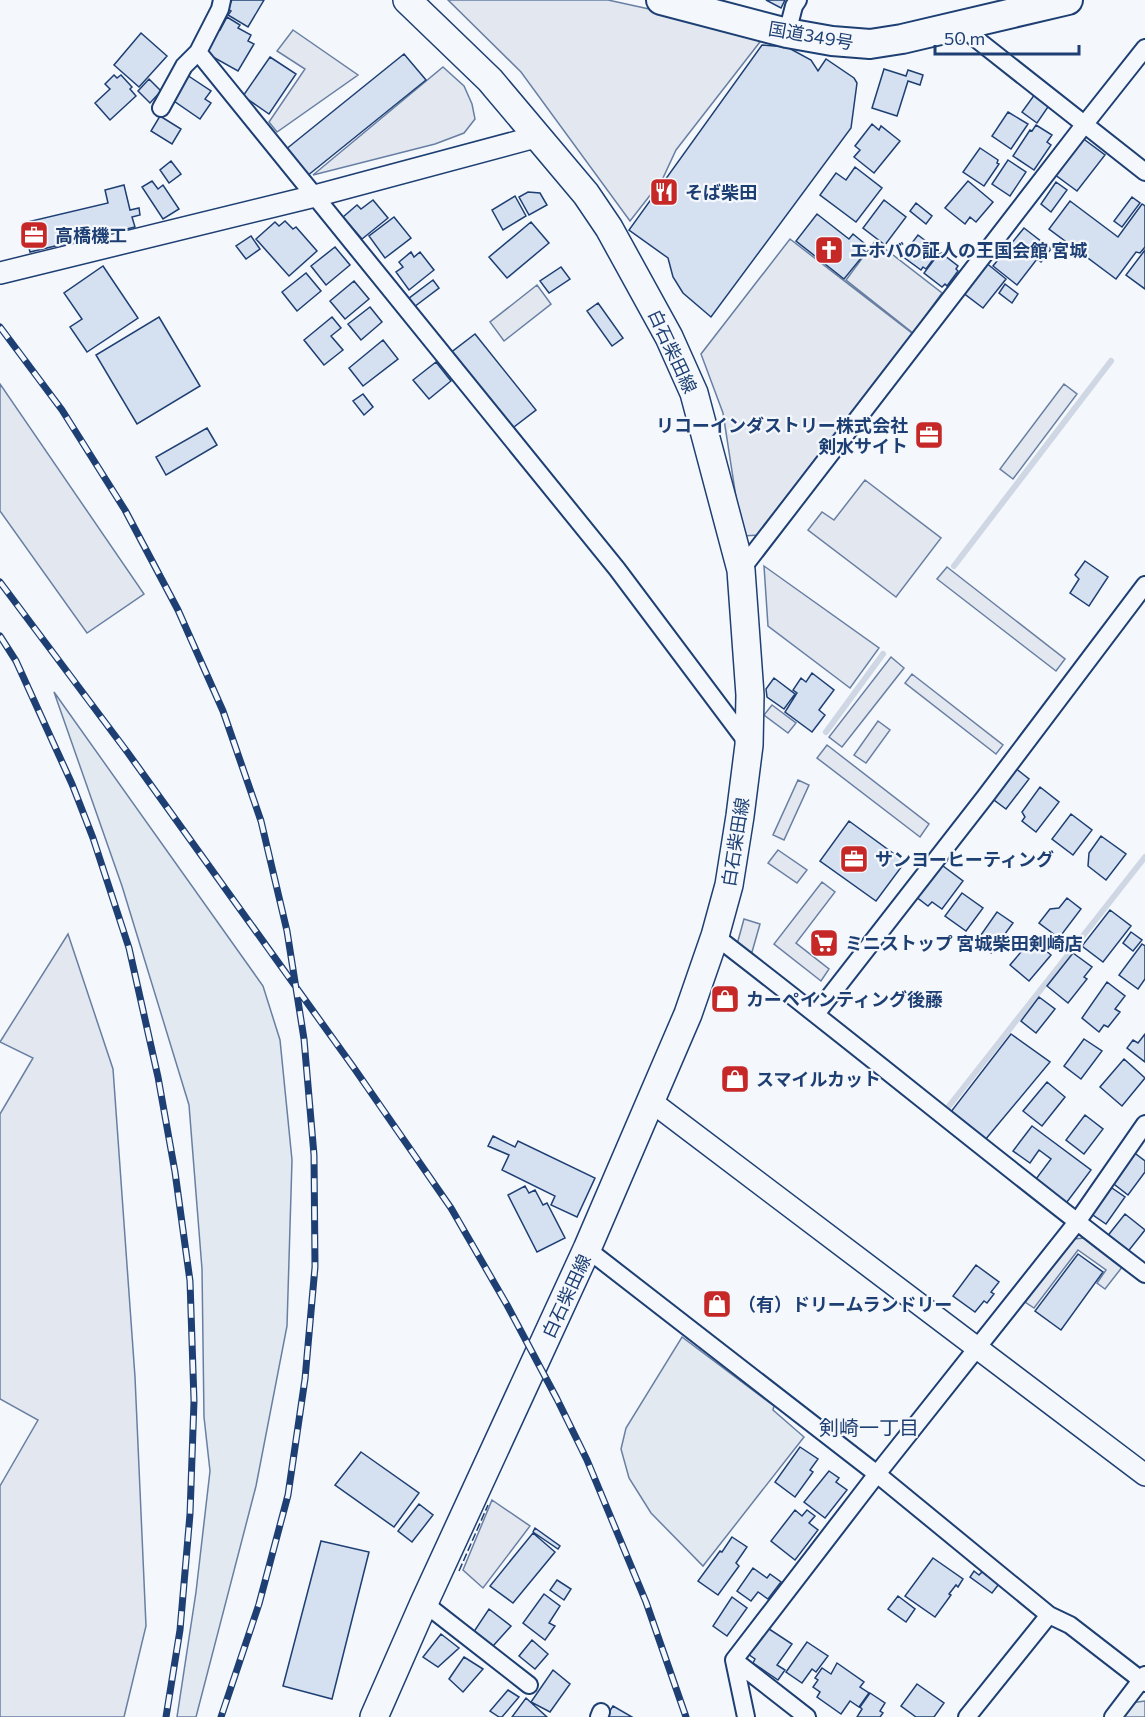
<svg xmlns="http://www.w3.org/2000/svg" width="1145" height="1717" viewBox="0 0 1145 1717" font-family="Commissioner,'Noto Sans JP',sans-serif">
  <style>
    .green { fill: #e3e9f0; stroke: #687fa3; stroke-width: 1.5 }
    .parking { fill: #e3e8f0; stroke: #687fa3; stroke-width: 1.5 }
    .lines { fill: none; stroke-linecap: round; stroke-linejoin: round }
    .stream { stroke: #cfd7e4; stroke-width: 6 }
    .building { fill: #d5e0f0; stroke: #1d3f73; stroke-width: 1.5 }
    .minor-casing { stroke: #1d3f73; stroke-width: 20 }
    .tertiary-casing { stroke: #1d3f73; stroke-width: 24 }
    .primary-casing { stroke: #1d3f73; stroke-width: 30 }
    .trunk-casing { stroke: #1d3f73; stroke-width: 32 }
    .minor { stroke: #f4f7fb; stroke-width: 16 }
    .tertiary { stroke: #f4f7fb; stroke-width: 21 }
    .primary { stroke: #f4f7fb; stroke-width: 27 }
    .trunk { stroke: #f4f7fb; stroke-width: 28 }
    .rail-casing { stroke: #1d3f73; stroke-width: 7 }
    .rail { stroke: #f4f7fb; stroke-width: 4.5; stroke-dasharray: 14; stroke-linecap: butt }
    .fence { stroke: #1d3f73; stroke-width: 1.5; stroke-dasharray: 8 3; stroke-linecap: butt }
    .labels { text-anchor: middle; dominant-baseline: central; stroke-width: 4.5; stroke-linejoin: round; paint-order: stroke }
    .street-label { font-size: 18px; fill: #1d3f73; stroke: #f4f7fb }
    .poi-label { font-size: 18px; font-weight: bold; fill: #1d3f73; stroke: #f4f7fb; text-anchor: start }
    .neighbourhood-label { font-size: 20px; fill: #1d3f73; stroke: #f4f7fb }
  </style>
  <rect width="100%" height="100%" fill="#f4f7fb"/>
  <path class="green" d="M54,692L263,986L280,1040L292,1160L287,1326L256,1486L196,1717H177L196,1592L210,1471L204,1417L202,1269L189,1105L122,886Z
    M682,1337L774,1406L773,1410L804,1437L703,1566L651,1513L629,1478L621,1449L626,1428Z
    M1145,1701V1717H1120L1130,1703Z"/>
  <path class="parking" d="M448,0H608L704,21L763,38L676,150L662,180L630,221L521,72Z
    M293,30L358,75L277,132L269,122L305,69L277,51Z
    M443,67L464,86L472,104L475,119L464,133L435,144L313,175Z
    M790,239L913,334L760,535L742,536L723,413L701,354Z
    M875,241L942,293L913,333L846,280Z
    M537,285L551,304L504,341L490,322Z
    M0,384L144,594L87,633L0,511Z
    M1064,384L1077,394L1013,479L1000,469Z
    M865,480L941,538L896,597L808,530L822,512L834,520Z
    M764,566L879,648L850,688L768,626Z
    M947,567L1065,659L1056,671L937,579Z
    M891,657L904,668L842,747L829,737Z
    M912,674L1003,745L996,754L905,683Z
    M772,705L796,723L788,733L764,715Z
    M878,721L890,730L866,763L854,755Z
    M827,745L929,824L920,837L817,758Z
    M798,780L809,785L784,840L773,835Z
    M778,850L807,870L797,883L768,863Z
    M822,882L835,892L796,943L829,969L821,981L774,944Z
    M744,919L760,924L752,952L736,948Z
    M68,934L113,1069L135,1377L146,1626L124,1717H0V1486L38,1420L0,1399V1114L33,1058L0,1042Z
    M1086,1238L1123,1266L1105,1289L1097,1283L1106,1270L1078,1250L1034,1308L1025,1302L1072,1239Z
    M492,1500L530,1526L483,1588L463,1570Z"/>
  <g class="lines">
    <path class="stream" d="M954,566L1111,361
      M826,732L883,654
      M946,1110L1145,857"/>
  </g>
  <path class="building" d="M232,0H264L248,27L228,15L231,11L227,9Z
    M766,0H785L781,8Z
    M227,17L240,25L238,28L251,35L248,41L254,44L238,71L204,52L217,29L220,30Z
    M141,33L167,56L139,87L114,65Z
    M762,45L787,47L811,60L818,71L826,59L854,78L857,83L851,128L711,317L683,293L673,277L668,258L629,230Z
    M404,54L426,80L307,176L285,150Z
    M270,57L296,74L269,114L243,96Z
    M884,69L906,76L908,70L923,75L920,85L908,81L897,116L872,108Z
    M114,75L117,78L121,75L132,87L130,89L136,96L110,120L95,103L110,89L105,84Z
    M187,75L211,91L205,99L211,103L200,119L171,99Z
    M149,79L161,91L150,103L138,91Z
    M1035,94L1050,104L1037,123L1022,112Z
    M1008,112L1028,124L1011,149L992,136Z
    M160,116L181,129L172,144L151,131Z
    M872,124L879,130L881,126L900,141L874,173L854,157L860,150L855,146Z
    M1036,125L1052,135L1047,142L1051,145L1034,170L1013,156L1030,130L1032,131Z
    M1081,137L1105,155L1077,191L1054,174Z
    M980,148L998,160L997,163L999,164L984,186L963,172Z
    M1008,160L1026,172L1010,196L992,184Z
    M171,161L181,174L169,183L160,170Z
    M855,167L882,188L856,222L820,195L836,173L846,180Z
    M152,181L158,189L163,185L179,209L163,219L142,187Z
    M968,181L993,202L976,222L970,217L965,224L945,208Z
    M1056,182L1067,190L1051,212L1041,204Z
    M124,185L130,210L139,208L140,215L132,217L135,227L30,252L23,223L108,203L105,190Z
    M528,192L540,193L547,205L529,215L519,197Z
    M515,196L526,216L503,230L492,210Z
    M1132,197L1140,203L1122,227L1114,221Z
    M373,200L388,218L362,239L343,217L357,205L361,209Z
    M884,200L906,217L885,245L863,228Z
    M1070,201L1118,237L1142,204L1145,206V247L1140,253L1136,252L1116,279L1049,229Z
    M916,203L932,216L926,224L910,211Z
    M817,214L849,239L853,234L864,243L860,247L866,252L844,279L796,241Z
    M394,217L411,238L385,258L369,236Z
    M285,221L293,229L296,227L317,251L289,276L256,239L275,222L279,226Z
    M531,222L549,243L507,278L489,257Z
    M1024,228L1051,249L1041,262L1037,259L1017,285L993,266Z
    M918,235L936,249L934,252L937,254L926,269L923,267L921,270L902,256Z
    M251,236L260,249L246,259L236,246Z
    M335,247L350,265L326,285L311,266Z
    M1145,250V289L1126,275Z
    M411,252L414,257L420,252L434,270L409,290L396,272L403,267L399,262Z
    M940,252L958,266L956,269L958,271L947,286L945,284L942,287L924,273Z
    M985,262L1006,279L983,308L962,292Z
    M103,266L138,318L87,352L70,327L82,319L64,293Z
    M561,267L570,279L549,293L540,281Z
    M306,273L321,291L297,311L282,292Z
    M433,280L439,288L414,307L408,299Z
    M354,281L369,299L345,319L330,301Z
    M1005,284L1018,294L1012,303L999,293Z
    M598,303L623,338L612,346L587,311Z
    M370,307L382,322L361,340L348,324Z
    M159,317L200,386L137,424L96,355Z
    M332,317L341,328L331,336L343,350L324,365L304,340Z
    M475,334L536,410L510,430L449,354Z
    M383,340L398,359L363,386L349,368Z
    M436,362L451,381L429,399L413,380Z
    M363,394L373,407L364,415L353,401Z
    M207,428L217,445L166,475L156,457Z
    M1085,561L1108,577L1089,606L1070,593L1079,579L1075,575Z
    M812,673L834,690L819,710L825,715L812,732L785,712L797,693L793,690L801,678L806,682Z
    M774,678L795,694L784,709L767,697L766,689Z
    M1014,767L1029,779L1006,809L990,797Z
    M1040,787L1059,802L1036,832L1022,821L1025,817L1022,812Z
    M1071,814L1092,830L1073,855L1052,839Z
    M849,821L905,862L876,901L820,861Z
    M1101,836L1126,854L1106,880L1088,866L1089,853Z
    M939,863L963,881L942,909L932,902L928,906L915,896Z
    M962,893L983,908L966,931L945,916Z
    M1067,898L1081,909L1059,938L1039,923L1050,909L1059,908Z
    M1110,910L1131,926L1103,962L1082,946Z
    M997,912L1013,923L991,953L976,942Z
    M1131,932L1142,940L1133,951L1123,943Z
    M1032,939L1051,955L1029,981L1010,965Z
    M1142,944L1145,946V979L1138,989L1119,975Z
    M1073,953L1092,967L1084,977L1087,979L1068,1003L1047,986Z
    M1107,982L1125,996L1115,1009L1120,1012L1108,1027L1104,1025L1099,1032L1082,1018Z
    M1039,997L1055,1009L1036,1033L1021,1021Z
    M1011,1034L1050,1062L985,1140L950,1113Z
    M1145,1034V1062L1127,1048L1133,1040L1138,1043Z
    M1084,1039L1102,1051L1081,1079L1064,1066Z
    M1124,1059L1145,1078L1122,1106L1100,1087Z
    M1047,1082L1065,1097L1042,1126L1023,1111Z
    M1085,1115L1103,1129L1084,1154L1066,1140Z
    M1032,1126L1091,1170L1064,1206L1033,1183L1051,1159L1039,1150L1030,1163L1013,1151Z
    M493,1136L515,1147L518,1141L595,1178L577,1217L551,1205L555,1196L502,1170L509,1155L488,1146Z
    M1132,1151L1145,1161V1172L1128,1195L1110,1181Z
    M525,1186L529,1193L535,1190L543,1205L547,1203L565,1238L537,1252L508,1195Z
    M1109,1186L1125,1197L1106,1224L1090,1213Z
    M1125,1214L1145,1230L1126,1254L1106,1238Z
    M1078,1254L1103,1272L1061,1330L1035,1311Z
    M976,1265L999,1282L991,1292L994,1294L987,1303L984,1301L975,1312L953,1296Z
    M800,1447L818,1459L810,1470L813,1472L795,1497L775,1482Z
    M361,1452L419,1493L394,1527L335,1485Z
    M829,1471L839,1478L836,1482L847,1490L825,1518L804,1502Z
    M419,1504L433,1515L412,1542L398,1531Z
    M795,1510L802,1516L807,1510L815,1516L809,1523L818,1530L795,1560L771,1541Z
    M535,1528L560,1546L558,1549L533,1532Z
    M533,1533L555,1552L513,1603L490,1586Z
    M732,1537L747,1547L736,1563L739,1566L718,1595L698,1581L720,1551L722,1552Z
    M321,1541L369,1552L332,1699L283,1686Z
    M933,1558L963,1579L958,1587L956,1585L949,1594L951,1595L935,1617L905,1596Z
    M753,1568L767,1578L770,1574L781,1582L768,1599L758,1592L751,1601L737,1591Z
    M974,1571L979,1575L982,1572L999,1584L992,1593L970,1577Z
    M557,1580L571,1589L564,1600L550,1590Z
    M544,1594L560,1606L549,1623L555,1626L545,1640L523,1623Z
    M898,1596L915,1609L906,1622L888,1609Z
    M732,1597L747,1608L727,1636L713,1626Z
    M489,1609L511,1626L493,1646L473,1633Z
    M763,1625L792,1644L777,1665L785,1670L778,1680L753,1663L755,1659L745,1652Z
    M441,1634L459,1648L438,1667L423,1657Z
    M532,1640L548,1654L535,1669L519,1656Z
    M807,1642L828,1656L816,1672L812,1669L802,1683L786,1672Z
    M464,1657L483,1669L463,1692L449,1679Z
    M837,1663L864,1682L860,1687L869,1693L859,1707L850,1701L841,1714L817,1697L820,1692L813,1687L818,1680L815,1678L822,1668L831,1674Z
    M553,1670L570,1684L550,1712L531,1702Z
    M917,1684L944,1703L934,1717H916L901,1706Z
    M508,1690L519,1697L502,1717H499L490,1711Z
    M870,1693L885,1703L880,1711L883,1713L880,1717H857L862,1709L860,1707Z
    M526,1698L547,1717H512Z
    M613,1706L632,1717H606Z"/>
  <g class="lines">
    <g class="minor-casing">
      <path id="minor" d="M222,0L220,9L198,52L617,569L749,745
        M963,25L975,38L1145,172
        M787,33L794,6L798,0
        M161,108L184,66L198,52
        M741,570L1084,125L1145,48
        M715,936C860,1047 1000,1164 1145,1274
        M816,1014L985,797L1145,585
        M587,1249L877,1474L1049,1615L1070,1625L1145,1683
        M424,1603L529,1685
        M734,1660L807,1717
        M599,1717L601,1712
        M746,1717L734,1660L877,1474L1077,1222L1145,1124
        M967,1717L1049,1615
        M1113,1717L1145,1675"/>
    </g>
    <g class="tertiary-casing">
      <path id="tertiary" d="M0,273L315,196L539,136
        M652,1102L1145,1475"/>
    </g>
    <g class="primary-casing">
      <path id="primary" d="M374,1717L424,1603L587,1249L688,1014L715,936L729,885L740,816L749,745L750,695L741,570L694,393L669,337L609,228L586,194L490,80L407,0"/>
    </g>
    <g class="trunk-casing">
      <path id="trunk" d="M661,0L787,33L832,41L870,44L902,39L1068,0"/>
    </g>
    <use href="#minor" class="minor"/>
    <use href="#tertiary" class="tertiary"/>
    <use href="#primary" class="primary"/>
    <use href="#trunk" class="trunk"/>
    <g class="rail-casing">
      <path id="rail" d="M0,327L62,410L125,510L178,610L223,711L261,821L287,931L304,1039L314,1155L315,1267L305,1379L288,1495L259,1604L221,1717
        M0,582L128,753L354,1068L451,1208L507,1305L557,1399L587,1460L646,1602L686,1717
        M0,636L16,661L72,784L93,838L129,948L158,1077L175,1172L190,1281L194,1401L190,1514L180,1630L166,1717"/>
    </g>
    <use href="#rail" class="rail"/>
    <path class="fence" d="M459,1571L488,1505"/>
  </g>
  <defs>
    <g id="restaurant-square" transform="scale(1.5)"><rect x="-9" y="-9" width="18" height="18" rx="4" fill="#c62828" stroke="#f4f7fb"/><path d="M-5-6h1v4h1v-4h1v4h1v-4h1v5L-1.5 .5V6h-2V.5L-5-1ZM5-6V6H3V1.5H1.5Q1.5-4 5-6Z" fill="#fff"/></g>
    <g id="office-square" transform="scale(1.5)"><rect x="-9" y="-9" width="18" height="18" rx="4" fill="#c62828" stroke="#f4f7fb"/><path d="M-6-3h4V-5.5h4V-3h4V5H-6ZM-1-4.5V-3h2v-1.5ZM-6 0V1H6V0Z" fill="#fff"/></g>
    <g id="church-square" transform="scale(1.5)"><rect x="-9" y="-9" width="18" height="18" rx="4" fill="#c62828" stroke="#f4f7fb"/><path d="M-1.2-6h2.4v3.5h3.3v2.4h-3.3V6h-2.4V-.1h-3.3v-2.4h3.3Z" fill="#fff"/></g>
    <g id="supermarket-square" transform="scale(1.5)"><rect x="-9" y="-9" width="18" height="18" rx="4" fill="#c62828" stroke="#f4f7fb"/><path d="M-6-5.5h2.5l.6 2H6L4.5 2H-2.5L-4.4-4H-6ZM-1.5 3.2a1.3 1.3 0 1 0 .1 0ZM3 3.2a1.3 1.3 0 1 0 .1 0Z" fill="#fff"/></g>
    <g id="shop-square" transform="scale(1.5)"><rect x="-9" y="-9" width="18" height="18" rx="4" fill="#c62828" stroke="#f4f7fb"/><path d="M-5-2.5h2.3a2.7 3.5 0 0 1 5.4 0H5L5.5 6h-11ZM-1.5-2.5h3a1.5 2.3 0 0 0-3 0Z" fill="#fff"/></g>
  </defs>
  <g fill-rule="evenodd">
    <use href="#restaurant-square" x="664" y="192"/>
    <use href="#office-square" x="34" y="235"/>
    <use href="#church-square" x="829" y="250"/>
    <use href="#office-square" x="929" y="435"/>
    <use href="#office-square" x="854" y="859"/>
    <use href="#supermarket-square" x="824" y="943"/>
    <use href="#shop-square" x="725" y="999"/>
    <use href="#shop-square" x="735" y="1079"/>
    <use href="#shop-square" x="717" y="1304"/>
  </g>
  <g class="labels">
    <g class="street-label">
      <text transform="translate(811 35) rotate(10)">国道349号</text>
      <text transform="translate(673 351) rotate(65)">白石柴田線</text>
      <text transform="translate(735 842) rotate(-81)">白石柴田線</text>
      <text transform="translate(566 1296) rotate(-65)">白石柴田線</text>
    </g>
    <g class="poi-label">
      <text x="685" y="192">そば柴田</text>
      <text x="55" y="235">高橋機工</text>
      <text x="850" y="250">エホバの証人の王国会館 宮城</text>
      <text x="908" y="425" text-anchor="end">リコーインダストリー株式会社<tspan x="908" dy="21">剣水サイト</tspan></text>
      <text x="875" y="859">サンヨーヒーティング</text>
      <text x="845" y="943">ミニストップ 宮城柴田剣崎店</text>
      <text x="746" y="999">カーペインティング後藤</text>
      <text x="756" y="1079">スマイルカット</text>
      <text x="738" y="1304">（有）ドリームランドリー</text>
    </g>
    <g class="neighbourhood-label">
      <text x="869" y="1427">剣崎一丁目</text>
    </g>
  </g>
  <path d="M935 45v9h144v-9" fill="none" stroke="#1d3f73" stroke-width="3"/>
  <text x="944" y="45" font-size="18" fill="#1d3f73" stroke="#f4f7fb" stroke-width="4.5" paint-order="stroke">50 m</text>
</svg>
